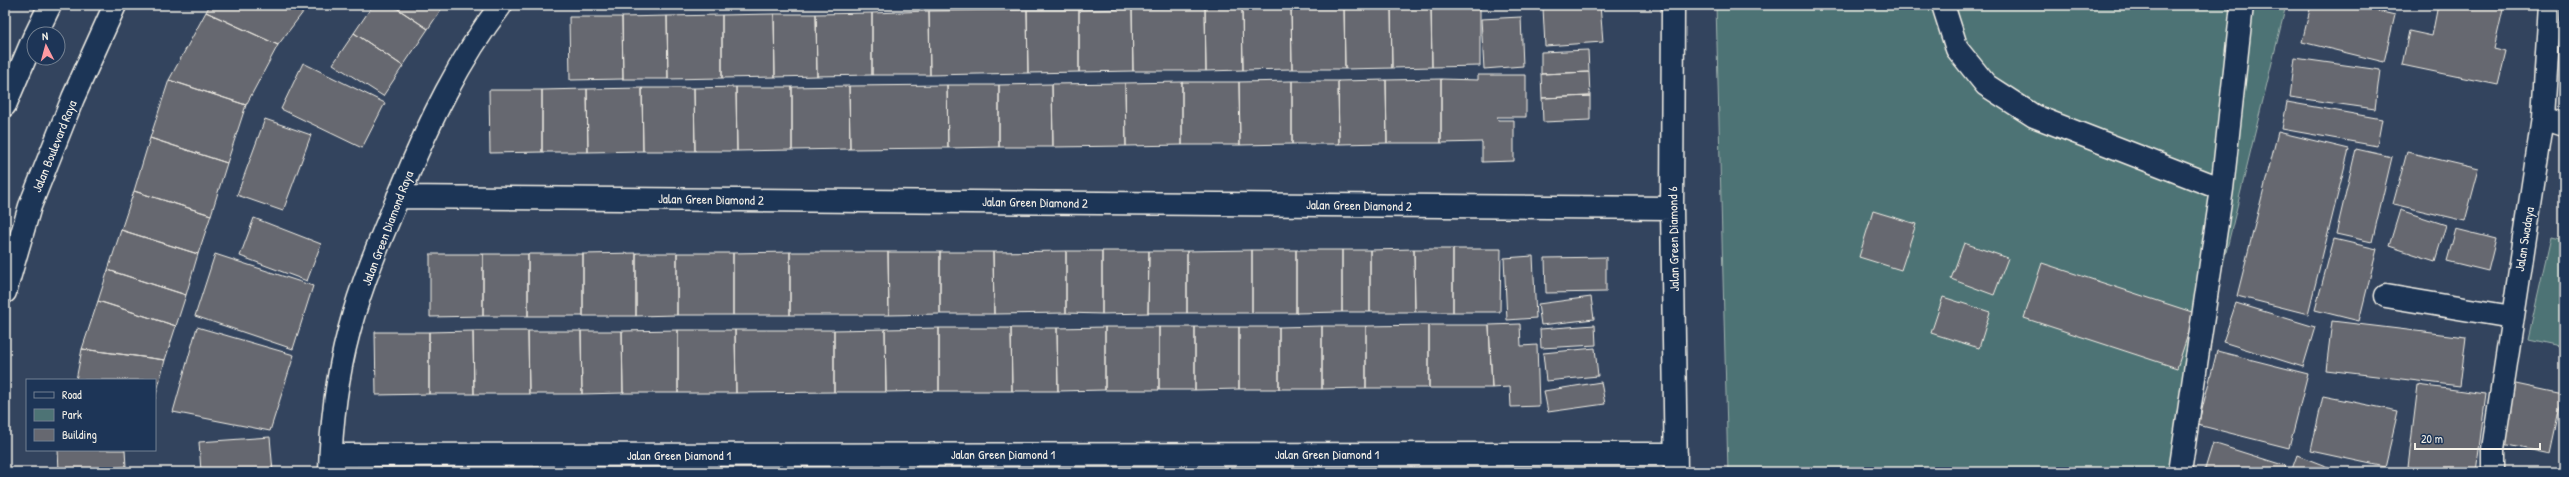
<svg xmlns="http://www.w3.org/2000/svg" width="2569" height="477" viewBox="0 0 2569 477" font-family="'Patrick Hand',sans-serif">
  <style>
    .green { fill: #4d7375; stroke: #a0b2ae }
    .building { fill: #666870; stroke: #f4f1e8 }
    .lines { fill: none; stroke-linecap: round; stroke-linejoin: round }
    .service-casing { stroke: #f4f1e8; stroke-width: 25 }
    .minor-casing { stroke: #f4f1e8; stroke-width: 25 }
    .service { stroke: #1d3557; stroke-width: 22 }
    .minor { stroke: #1d3557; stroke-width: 22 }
    .labels { text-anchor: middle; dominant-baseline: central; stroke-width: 3; stroke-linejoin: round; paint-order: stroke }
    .street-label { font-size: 13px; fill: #f4f1e8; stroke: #1d3557 }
  </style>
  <rect width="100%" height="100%" fill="#33445e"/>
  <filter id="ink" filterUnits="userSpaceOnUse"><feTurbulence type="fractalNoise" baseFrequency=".025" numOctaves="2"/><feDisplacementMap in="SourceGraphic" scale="8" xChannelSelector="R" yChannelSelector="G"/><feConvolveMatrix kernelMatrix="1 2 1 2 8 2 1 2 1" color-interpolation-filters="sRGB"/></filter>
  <g filter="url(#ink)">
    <path class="green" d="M1716,5H2286L2196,376L2167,472H1728Z
      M2551,237L2564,240V347L2528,339Z"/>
    <path class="building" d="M210,5H304L307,7L278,45L206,12Z
      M373,5H392L428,29L403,66L354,33Z
      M392,5H444L428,29Z
      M1344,5H1391L1392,68L1345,69Z
      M1344,5L1345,69H1292L1291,6Z
      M1391,5H1431L1432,67L1392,68Z
      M1431,5H1480V66L1432,67Z
      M1600,5L1603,42L1545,46L1543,8Z
      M2311,5H2351L2395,15L2384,62L2302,42Z
      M2438,5H2504L2494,49L2506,52L2498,85L2402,65L2409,31L2432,36Z
      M1291,6L1292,69L1243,70L1242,7Z
      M1205,7H1242L1243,70L1206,71Z
      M1205,7L1206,71H1133L1132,9Z
      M1132,9L1133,71L1079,72V10Z
      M1027,10H1079V72L1028,73Z
      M1027,10L1028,73L930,75L929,11Z
      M929,11L930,75H872V13Z
      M206,12L278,45L246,105L169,80Z
      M872,13V75L817,76L816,14Z
      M774,14L775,77L722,78V15Z
      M774,14H816L817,76L775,77Z
      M722,15V78L668,79L667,16Z
      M667,16L668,79H623L622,17Z
      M569,17H622L623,79L570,80Z
      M1521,17L1523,66L1484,69L1481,19Z
      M2564,27V38L2561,37Z
      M354,33L403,66L383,96L333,64Z
      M1588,50L1589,72L1541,74V52Z
      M2295,58L2380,70L2375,109L2290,97Z
      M303,63L385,103L362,148L281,109Z
      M1589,72L1590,96L1542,98L1541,74Z
      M1478,75H1526V117H1497L1498,120H1514V161L1482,162V142L1441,143V79L1478,80Z
      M1441,79V143H1387L1386,80Z
      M169,80L246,105L227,163L150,138Z
      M1386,80L1387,143L1339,144L1338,81Z
      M1292,81H1338L1339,144H1292Z
      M1292,81V144L1240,145L1239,82Z
      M1182,82H1239L1240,145H1182Z
      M1182,82V145L1126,146L1125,83Z
      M1125,83L1126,146L1053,147L1052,84Z
      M1052,84L1053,147H999V85Z
      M947,85H999V147L948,148Z
      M947,85L948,148L850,149L849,86Z
      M849,86L850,149L792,150V87Z
      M736,87H792V150L737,151Z
      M736,87L737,151H695L694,88Z
      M642,88H694L695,151H643Z
      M642,88L643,151L588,152L587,89Z
      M587,89L588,152H542V90Z
      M489,90H542V152L490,153Z
      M1590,96V120L1543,122L1542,98Z
      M2287,102L2382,119L2377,146L2282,129Z
      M265,119L311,135L283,211L237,195Z
      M2278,132L2349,149L2308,314L2237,296Z
      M150,138L227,163L211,215L134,191Z
      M2356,149L2392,157L2372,242L2336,234Z
      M2407,152L2479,169L2465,221L2393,204Z
      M134,191L211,215L198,254L121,230Z
      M2400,210L2446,225L2435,261L2389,246Z
      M1873,211L1916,224L1901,270L1859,257Z
      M254,218L321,244L307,281L240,256Z
      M2456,229L2496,239L2488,271L2447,261Z
      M121,230L198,254L186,295L108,270Z
      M2334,239L2377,249L2359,321L2315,310Z
      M1964,243L2008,258L1994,295L1951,279Z
      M1414,249H1453V312H1415Z
      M1414,249L1415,312H1370V250Z
      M1453,249H1501L1500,312H1453Z
      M1252,250H1296V313H1252Z
      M1252,250V313H1187V251Z
      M1296,250H1342V312L1296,313Z
      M1342,250H1370V312H1342Z
      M1066,251H1102V314L1066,313Z
      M1066,251V313L994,314L993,252Z
      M1102,251H1149L1148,313L1102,314Z
      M1149,251H1187V313H1148Z
      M790,252H888L889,315H790Z
      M790,252V315H733V253Z
      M888,252H940V314L889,315Z
      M940,252H993L994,314H940Z
      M636,253V316H583V254Z
      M636,253H677V315L636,316Z
      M677,253H733V315H677Z
      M215,254L313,286L293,349L195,316Z
      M430,254H483V316L430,317Z
      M483,254H528V316H483Z
      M528,254H583V316H528Z
      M1533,256L1536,318L1507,320L1504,258Z
      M1606,257V292L1546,293L1545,258Z
      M2042,263L2195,313L2177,368L2024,318Z
      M108,270L186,295L176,326L98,301Z
      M1591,297L1594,319L1541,325L1538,304Z
      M1943,297L1990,312L1979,348L1931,333Z
      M98,301L176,326L165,360L82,349Z
      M2236,303L2315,327L2303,367L2223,342Z
      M2332,321L2466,337L2460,386L2326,370Z
      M1520,324L1521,346L1537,345L1539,406L1511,407L1510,387L1492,388L1489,325Z
      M1429,325H1489L1492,388H1429Z
      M1429,325V388H1366V326Z
      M1595,325L1596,345L1541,348L1540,329Z
      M1322,326H1366V388L1322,389Z
      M1322,326V389H1279V327Z
      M197,327L294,355L270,431L173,412Z
      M1105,327H1159V390H1105Z
      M1105,327V390L1058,391L1057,328Z
      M1159,327H1195V390H1159Z
      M1195,327H1239V389L1195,390Z
      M1239,327H1279V389H1239Z
      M939,328H1011L1012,391H939Z
      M939,328V391L886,392L885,329Z
      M1011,328H1057L1058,391H1012Z
      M885,329L886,392H834V330Z
      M678,330H735L736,393H678Z
      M678,330V393H623L622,331Z
      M735,330H834V392L736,393Z
      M473,331H528L529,394H474Z
      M473,331L474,394H429V332Z
      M528,331H581L582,394H529Z
      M581,331H622L623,393L582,394Z
      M375,332H429V394L376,395Z
      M1595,348L1598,376L1546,381L1543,353Z
      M82,349L165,360L155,399V380H76Z
      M2217,351L2308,374L2289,448L2198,425Z
      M1601,382L1605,404L1548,412L1544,391Z
      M2511,383L2563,394L2550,454L2498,443Z
      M2418,385L2486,394L2476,472H2448L2408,467Z
      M2323,396L2398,411L2385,467L2311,451Z
      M270,437L273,472H201L199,442Z
      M2213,443L2286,466L2284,472H2215L2205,469Z
      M58,450H125L126,467L59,471Z
      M2564,454V472H2558Z
      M2297,455L2341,472H2291Z
      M126,467V472H59V471Z"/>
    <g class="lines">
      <g class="service-casing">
        <path id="service" d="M1943,5L1957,49L1986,85L2034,116L2222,189
          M2386,296L2512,317
          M2180,472L2222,189L2242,5"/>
      </g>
      <g class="minor-casing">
        <path id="minor" d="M1673,5L1672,208L1676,472
          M36,34L50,5
          M5,105L34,37
          M2543,118L2564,125
          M398,197L1672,208
          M5,292L30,206L73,98L115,5
          M331,455L1676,454
          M330,472C331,426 337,376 349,331C362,281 383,233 403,186C429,122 459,60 501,5
          M2493,472V449L2543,118L2550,5"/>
      </g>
      <use href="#service" class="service"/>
      <use href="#minor" class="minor"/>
    </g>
  </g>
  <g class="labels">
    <g class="street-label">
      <text transform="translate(54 146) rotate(-68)">Jalan Boulevard Raya</text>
      <text transform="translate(711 199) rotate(1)">Jalan Green Diamond 2</text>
      <text transform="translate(1035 202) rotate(1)">Jalan Green Diamond 2</text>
      <text transform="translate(1359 205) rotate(1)">Jalan Green Diamond 2</text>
      <text transform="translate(387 228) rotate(-69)">Jalan Green Diamond Raya</text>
      <text transform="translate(1673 239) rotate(-91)">Jalan Green Diamond 6</text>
      <text transform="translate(2524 239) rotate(-81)">Jalan Swadaya</text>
      <text x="1003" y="454">Jalan Green Diamond 1</text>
      <text x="1327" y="454">Jalan Green Diamond 1</text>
      <text x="679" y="455">Jalan Green Diamond 1</text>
    </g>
  </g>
  <rect width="2569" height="477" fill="none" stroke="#1d3557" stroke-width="20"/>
  <rect x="10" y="10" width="2549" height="457" fill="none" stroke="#f4f1e8" stroke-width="1.5" filter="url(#ink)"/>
  <rect x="26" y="379" width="130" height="72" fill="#1d3557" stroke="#738091"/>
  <rect x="34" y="392" width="20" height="6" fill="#1d3557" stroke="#738091"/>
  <text x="62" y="399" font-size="12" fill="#f4f1e8">Road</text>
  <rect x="34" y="409" width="20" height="12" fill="#4d7375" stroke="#738091"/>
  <text x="62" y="419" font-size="12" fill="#f4f1e8">Park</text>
  <rect x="34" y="429" width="20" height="12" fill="#666870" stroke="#738091"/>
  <text x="62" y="439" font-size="12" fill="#f4f1e8">Building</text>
  <g transform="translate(46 46) rotate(354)"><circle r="19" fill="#1d3557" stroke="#738091"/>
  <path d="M0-3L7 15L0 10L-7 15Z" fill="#ff9aa2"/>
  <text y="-6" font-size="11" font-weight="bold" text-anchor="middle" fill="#f4f1e8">N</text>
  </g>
  <path d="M2415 443v6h125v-6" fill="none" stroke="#f4f1e8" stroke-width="2"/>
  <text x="2421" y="443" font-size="12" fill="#f4f1e8" stroke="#1d3557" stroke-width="3" paint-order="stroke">20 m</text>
</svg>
